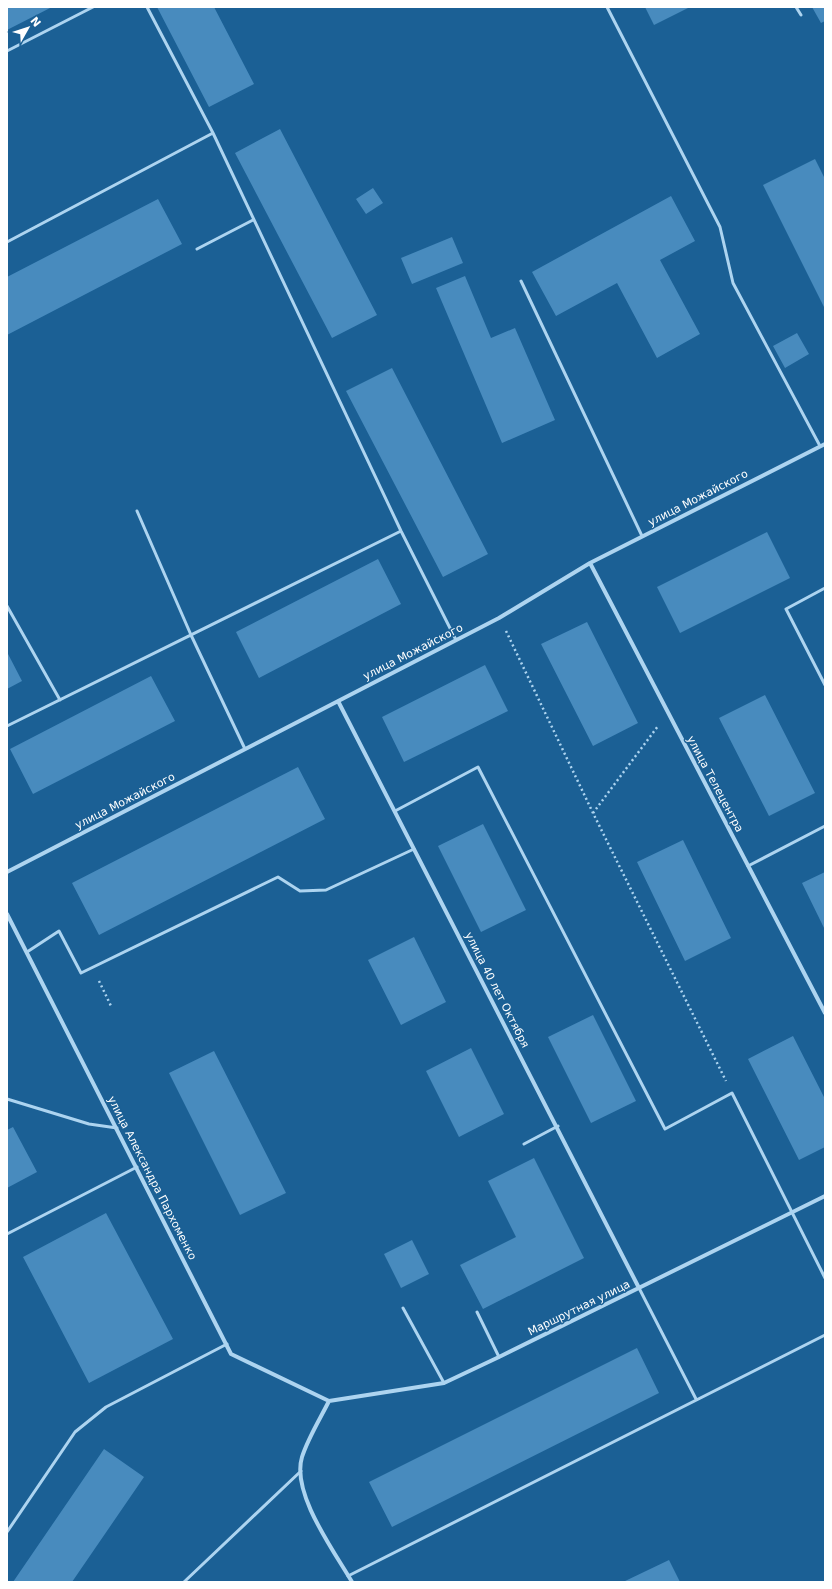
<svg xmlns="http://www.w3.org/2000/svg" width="832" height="1589" viewBox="0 0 832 1589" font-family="'DejaVu Sans',sans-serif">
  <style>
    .building { fill: #488bbe }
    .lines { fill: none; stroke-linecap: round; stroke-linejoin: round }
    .path { stroke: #add4f0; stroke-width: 2.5; stroke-dasharray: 2 3; stroke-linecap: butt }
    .service { stroke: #add4f0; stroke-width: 3 }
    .minor { stroke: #add4f0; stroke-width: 4 }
    .labels { text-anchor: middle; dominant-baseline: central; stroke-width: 3; stroke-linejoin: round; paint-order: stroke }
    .street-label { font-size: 11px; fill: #fff; stroke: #1b6095 }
  </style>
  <rect width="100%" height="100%" fill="#1b6095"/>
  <path class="building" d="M7,7H52L7,30Z
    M157,7H214L254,84L209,107Z
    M645,7H690L654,25Z
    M812,7H825V21L821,23Z
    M280,129L377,315L332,338L235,153Z
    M815,159L825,179V309L763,185Z
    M373,188L383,203L366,214L356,199Z
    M671,196L695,241L660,260L700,334L657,358L617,283L556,316L532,272Z
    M158,199L182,244L7,335V277Z
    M452,237L463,263L412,284L401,258Z
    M465,276L491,338L515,328L555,420L502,443L436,288Z
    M797,333L809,354L785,368L773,346Z
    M392,368L488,554L443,577L346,391Z
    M767,532L790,578L680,633L657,587Z
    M378,559L401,604L259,678L236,632Z
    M587,622L638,723L593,746L541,644Z
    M7,652L22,681L7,689Z
    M485,665L508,711L404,762L382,717Z
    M151,676L175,721L33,794L10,749Z
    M765,695L815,793L769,816L719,718Z
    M298,767L325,819L99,935L72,883Z
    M483,824L526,910L481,932L438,846Z
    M683,840L731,938L685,961L637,862Z
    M825,872V930L802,883Z
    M414,937L446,1002L401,1025L368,960Z
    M593,1015L636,1101L591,1123L548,1037Z
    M793,1036L825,1099V1147L799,1160L748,1059Z
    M471,1048L504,1114L459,1137L426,1071Z
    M214,1051L286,1193L240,1215L169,1073Z
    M13,1127L37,1172L7,1188V1130Z
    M534,1158L584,1258L483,1309L460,1265L516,1237L488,1181Z
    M106,1213L173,1339L89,1383L23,1257Z
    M412,1240L429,1274L401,1288L384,1254Z
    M637,1348L659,1393L392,1527L369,1482Z
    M104,1449L144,1477L72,1582H13Z
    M669,1560L680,1582H623Z"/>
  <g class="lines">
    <path class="path" d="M506,631L593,813L726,1081
      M593,813L658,726
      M99,981L111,1006"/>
    <path class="service" d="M147,7L213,133L401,531L456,640
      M607,7L720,227L733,283L820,446
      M796,7L801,15
      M7,51L93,7
      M7,242L213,133
      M197,249L253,220
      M521,281L642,536
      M137,511L191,635L245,749
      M825,588L786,609L825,685
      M7,606L60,700
      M7,726L401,531
      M395,811L478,767L665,1129L732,1093L825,1278
      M748,866L825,826
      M27,952L59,931L81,973L278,877L300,891L326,890L414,849
      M7,1099L89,1124L117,1128
      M524,1144L558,1126
      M7,1234L137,1167
      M639,1288L696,1399
      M403,1308L444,1383
      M477,1312L499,1357
      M7,1532L75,1432L106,1407L227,1344
      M348,1576L825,1335
      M184,1582L301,1471"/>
    <path class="minor" d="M590,563L825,1013
      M338,701L639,1288
      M7,872L499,618L590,563L825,444
      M7,914L231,1354L329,1401
      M329,1401L444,1383L499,1357L825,1196
      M329,1401C320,1419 308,1438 302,1457C291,1493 334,1551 352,1582"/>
  </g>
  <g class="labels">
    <g class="street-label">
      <text transform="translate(698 498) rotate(-27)">улица Можайского</text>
      <text transform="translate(413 652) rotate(-27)">улица Можайского</text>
      <text transform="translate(715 784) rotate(62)">улица Телецентра</text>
      <text transform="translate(125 801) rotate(-27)">улица Можайского</text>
      <text transform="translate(497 990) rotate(63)">улица 40 лет Октября</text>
      <text transform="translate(152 1178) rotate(63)">улица Александра Пархоменко</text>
      <text transform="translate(579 1308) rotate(-26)">Маршрутная улица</text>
    </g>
  </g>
  <rect width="832" height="1589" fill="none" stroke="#ffffff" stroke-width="16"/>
  <g transform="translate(28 28) rotate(51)" stroke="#1b6095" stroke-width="3" paint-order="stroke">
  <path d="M0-3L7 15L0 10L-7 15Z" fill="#ffffff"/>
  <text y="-6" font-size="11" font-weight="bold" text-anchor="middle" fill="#ffffff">N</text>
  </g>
</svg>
